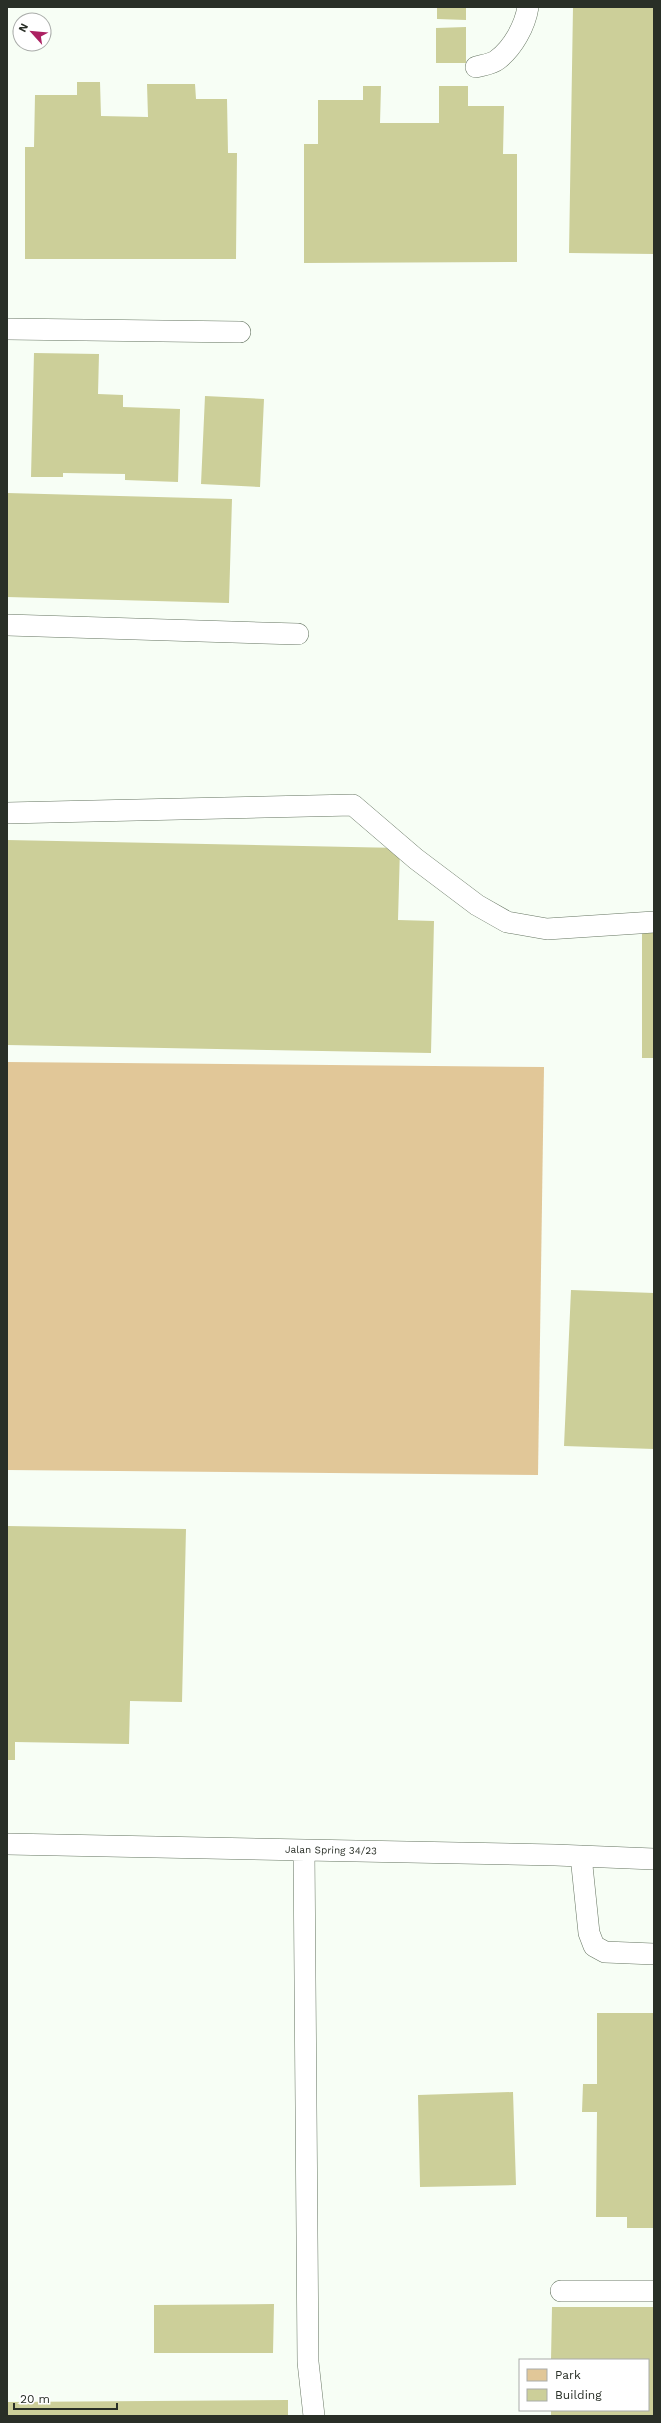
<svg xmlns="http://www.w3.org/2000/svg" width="661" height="2423" viewBox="0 0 661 2423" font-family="'Work Sans',sans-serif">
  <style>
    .green { fill: #e1c798 }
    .building { fill: #cccf99 }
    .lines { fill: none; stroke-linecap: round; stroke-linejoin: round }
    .lane-casing { stroke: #677663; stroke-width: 22 }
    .lane { stroke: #fff; stroke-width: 21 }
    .labels { text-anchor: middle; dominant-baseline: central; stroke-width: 3.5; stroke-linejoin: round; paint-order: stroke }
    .street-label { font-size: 10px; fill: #292f27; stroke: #fff }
  </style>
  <rect width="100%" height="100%" fill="#f7fef5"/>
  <path class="green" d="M7,1062L544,1067L538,1475L7,1470Z"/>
  <path class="building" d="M437,7H466V20L437,19Z
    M573,7H654V254L569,253Z
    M466,27V63H436V28Z
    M77,82H100L101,116L148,117L147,84H195L196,99H227L228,153H237L236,259H25V147H34L35,95H77Z
    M363,86H381L380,123H439V86H468V106H504L503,154H517V262L304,263V144H318V100H363Z
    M34,353L99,354L98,394L123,395V407L180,409L178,482L125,480V474L63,473V477H31Z
    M205,396L264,399L260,487L201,484Z
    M7,493L232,499L229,603L7,597Z
    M7,840L400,848L398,920L434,921L431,1053L7,1045Z
    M654,932V1058H642V933Z
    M571,1290L654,1293V1449L564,1446Z
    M7,1526L186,1529L182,1702L130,1701L129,1744L15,1742V1760H7Z
    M597,2013H654V2228H627V2217H596L597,2112H582L583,2084H597Z
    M513,2092L516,2185L420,2187L418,2095Z
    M274,2304L273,2353H154V2305Z
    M552,2307H654V2416H551V2410H648V2360H551Z
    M288,2400V2416H7V2402Z"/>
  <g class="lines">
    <g class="lane-casing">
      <path id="lane" d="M476,67C483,65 492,64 497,60C513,48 525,26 528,7
        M7,329L240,332
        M7,625L298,634
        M7,813L353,805L416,859L477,905L507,922L547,929L654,922
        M7,1844L555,1855L654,1859
        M304,1850L308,2362L314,2416
        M581,1856L589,1933L594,1946L605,1952L654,1954
        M561,2291H654"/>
    </g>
    <use href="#lane" class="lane"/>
  </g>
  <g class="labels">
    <g class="street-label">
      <text transform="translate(331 1850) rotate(1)">Jalan Spring 34/23</text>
    </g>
  </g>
  <rect width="661" height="2423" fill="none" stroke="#292f27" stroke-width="16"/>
  <rect x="519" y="2359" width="130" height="52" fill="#ffffff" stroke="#a9aca9"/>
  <rect x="527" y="2369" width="20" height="12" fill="#e1c798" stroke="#a9aca9"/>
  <text x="555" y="2379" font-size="12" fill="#292f27">Park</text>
  <rect x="527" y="2389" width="20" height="12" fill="#cccf99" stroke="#a9aca9"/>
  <text x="555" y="2399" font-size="12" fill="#292f27">Building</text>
  <g transform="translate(32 32) rotate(297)"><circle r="19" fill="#ffffff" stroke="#a9aca9"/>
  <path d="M0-3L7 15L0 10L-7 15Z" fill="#ac2162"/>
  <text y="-6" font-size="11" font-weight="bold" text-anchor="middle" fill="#292f27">N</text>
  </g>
  <path d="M14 2403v6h103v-6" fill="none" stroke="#292f27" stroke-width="2"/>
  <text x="20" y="2403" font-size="12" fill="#292f27" stroke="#ffffff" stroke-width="3" paint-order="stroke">20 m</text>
</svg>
